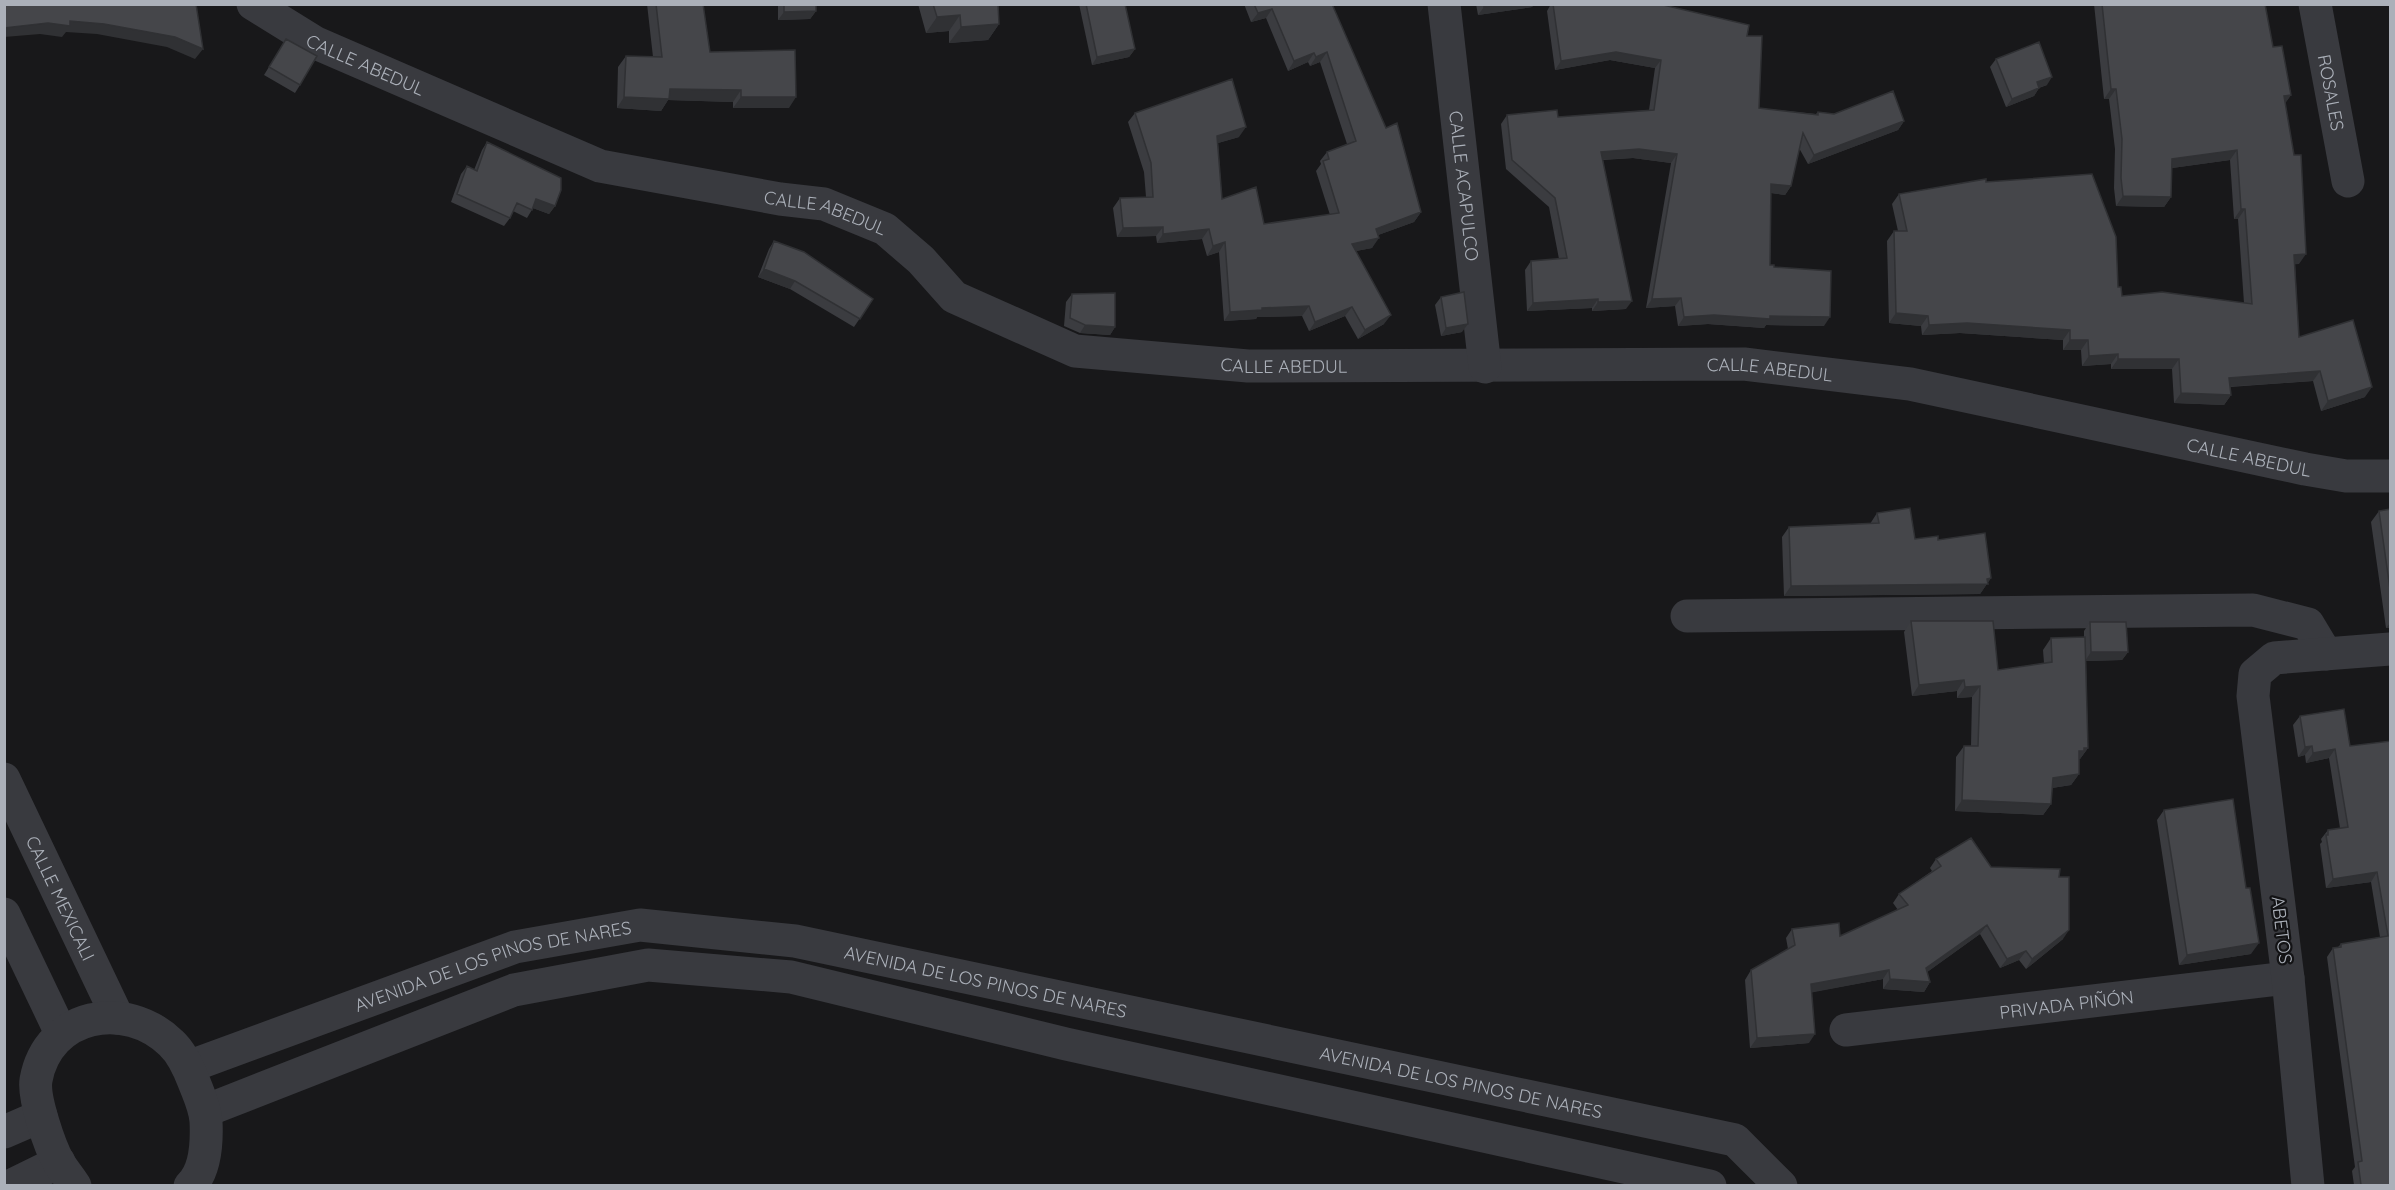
<svg xmlns="http://www.w3.org/2000/svg" width="2395" height="1190" viewBox="0 0 2395 1190" font-family="Quicksand,sans-serif">
  <style>
    .lines { fill: none; stroke-linecap: round; stroke-linejoin: round }
    .minor { stroke: #393a3f; stroke-width: 33 }
    .wall { fill: #3b3c40 }
    .shaded-wall { fill: #303134 }
    .building { fill: #45464a; stroke: #303134; stroke-width: 1.5 }
    .labels { text-anchor: middle; dominant-baseline: central; stroke-width: 4.5; stroke-linejoin: round; paint-order: stroke }
    .street-label { font-size: 18px; fill: #abb0b9; stroke: #131315 }
  </style>
  <rect width="100%" height="100%" fill="#18181a"/>
  <g class="lines">
    <g class="minor">
      <path id="s1" d="M253,4L316,43L600,166L780,199L824,204L885,229L921,260L954,297L1075,351L1248,366L1744,364L1910,384L2305,469L2346,476H2390"/>
      <path id="s2" d="M1444,4L1485,367"/>
      <path id="s3" d="M2315,4L2348,181"/>
      <path d="M1687,616L2253,610L2308,624L2326,654"/>
      <path id="s4" d="M4,779L118,1018"/>
      <path d="M4,914L61,1033"/>
      <path id="s5" d="M1846,1030L2288,978"/>
      <path id="s6" d="M188,1067L515,947L640,925L795,941L1735,1140L1781,1186"/>
      <path d="M205,1111L514,990L648,965L791,977L1066,1044L1710,1186"/>
      <path d="M4,1132L41,1116"/>
      <path d="M10,1186L59,1162"/>
      <path d="M75,1186C70,1178 64,1171 59,1163C50,1147 33,1098 36,1080C48,1013 126,999 171,1043C182,1053 189,1069 194,1082C199,1095 205,1107 206,1121C207,1142 206,1171 190,1186"/>
      <path d="M2308,1186L2288,978L2253,696L2255,674L2274,658L2390,649"/>
    </g>
  </g>
  <path class="wall" d="M647,4H703L710,52L789,108H733V102L668,100L661,111L617,108L618,67L626,56L653,57Z
    M778,4H816V11L810,19L778,20Z
    M918,4H998L999,24L988,40L949,43V31L926,33Z
    M1079,4H1125L1135,49L1129,57L1092,65Z
    M1244,4H1332L1421,212L1414,222L1378,235L1372,248L1356,251L1384,324L1358,339L1345,316L1309,331L1302,316L1257,317L1256,319L1224,321L1219,252L1207,256L1202,239L1157,243L1156,236L1117,237L1113,208L1120,198L1146,197L1144,172L1128,122L1135,113L1239,137L1218,143L1222,199L1264,224L1330,215L1316,171L1321,164L1320,161L1327,152L1347,144L1320,62L1310,66L1308,62L1288,71L1266,18L1251,22Z
    M1476,4H1534L1532,7L1478,15Z
    M1551,4H1659L1747,36L1759,108L1816,114L1818,112L1904,121L1898,130L1808,164L1799,148L1791,186L1785,195L1771,193L1770,265L1774,267L1824,326L1766,325L1764,328L1708,324L1678,326L1675,306L1646,308L1671,163L1633,158L1603,160L1626,309L1592,311V308L1527,311L1525,270L1531,261L1559,259L1549,207L1506,169L1501,124L1507,115L1558,117L1649,110L1655,68L1610,60L1555,70L1547,11Z
    M2094,4H2265L2273,47L2291,95L2285,103L2299,264H2295L2299,337L2365,397L2321,411L2313,381L2230,387L2231,395L2224,405L2174,403L2172,369H2111V364L2082,366L2081,350H2063V340L1960,333L1922,335L1921,326L1889,323L1887,241L1894,231H1898L1892,204L1899,194L1986,182L2118,287L2122,296L2244,303L2238,219H2234L2230,160L2172,168L2171,197L2164,207L2116,206L2114,188L2115,149L2109,99H2104Z
    M286,39L300,85L295,93L264,75Z
    M1996,59L2047,85L2039,88L2034,96L2006,107L1990,67Z
    M487,142L555,206L549,214L533,208L527,218L513,211L510,218L504,226L451,202L461,174L467,166L474,170L482,150Z
    M774,241L873,299L854,327L790,289L758,277L769,249Z
    M1072,294L1115,327L1110,335L1080,333L1064,326L1066,302Z
    M1441,297L1462,332L1441,336L1435,305Z
    M2391,509V628H2386L2371,522L2379,511Z
    M1877,513L1915,539L1938,540L1991,578L1980,594L1784,596L1782,537L1789,527L1870,524Z
    M1911,621L1998,670L2044,663L2043,650L2051,638L2084,637V631L2090,622L2128,652L2122,660L2086,661L2088,748L2080,759H2079V774L2071,785L2052,788L2051,804L2043,815L1955,811L1956,757L1964,746H1971L1972,697L1957,698V691L1912,696L1904,632Z
    M2300,716L2350,746L2391,741V1185H2354L2352,1171L2355,1167L2327,957L2333,948L2338,947L2341,944L2380,937L2371,882L2326,888L2320,844L2322,842L2321,839L2328,830L2340,828L2329,758L2306,763L2305,755L2298,757L2293,725Z
    M2164,810L2251,954L2179,965L2157,820Z
    M1936,859L2059,877L2063,939L2026,969L2019,960L2000,968L1980,934L1927,972L1930,982L1924,992L1883,989V979L1812,992L1809,1043L1750,1048L1745,980L1751,970L1788,949L1786,938L1792,929L1840,936L1898,910L1893,903L1899,894L1932,871L1930,868Z"/>
  <path class="shaded-wall" d="M1498,4H1534L1532,7L1478,15L1484,7Z
    M1272,9L1266,18L1251,22L1258,13Z
    M816,11L810,19L778,20L784,12Z
    M960,15L949,31L926,33L937,17Z
    M70,21L104,24L175,37L203,49L195,59L167,47L97,34L66,32L62,37L40,34L4,37V28Z
    M999,24L988,40L949,43L961,27Z
    M1135,49L1129,57L1092,65L1097,57Z
    M1327,52L1320,62L1310,66L1316,57Z
    M1616,52L1661,60L1655,68L1610,60L1555,70L1561,61Z
    M1314,53L1308,62L1288,71L1294,61Z
    M2052,77L2047,85L2031,90L2037,82Z
    M2039,88L2034,96L2006,107L2012,99Z
    M670,89L741,90L733,102L668,100L661,111L617,108L624,97Z
    M2111,89H2116L2109,99H2104Z
    M2291,95L2284,105V96Z
    M741,97H796L789,108H733Z
    M1904,121L1898,130L1808,164L1814,155Z
    M1246,127L1239,137L1211,145L1217,136Z
    M1639,149L1677,154L1671,163L1633,158L1595,160L1601,152Z
    M2237,150L2230,160L2165,169L2172,159Z
    M1771,184L1791,186L1785,195L1765,192Z
    M2123,196L2171,197L2164,207L2116,206Z
    M536,199L555,206L549,214L530,207Z
    M2241,209H2245L2238,219H2234Z
    M1421,212L1414,222L1370,238L1376,229Z
    M1163,227L1156,236L1117,237L1123,228Z
    M1209,229L1202,239L1157,243L1163,234Z
    M1379,238L1372,248L1345,253L1352,244Z
    M1225,242L1219,252L1207,256L1213,246Z
    M2306,254L2299,264L2287,265L2294,255Z
    M764,269L795,281L790,289L758,277Z
    M1681,298L1675,306L1646,308L1652,299Z
    M1598,299L1592,308L1527,311L1533,303Z
    M1632,301L1626,309L1592,311L1598,302Z
    M1309,306L1302,316L1257,317L1256,319L1224,321L1230,312L1262,308Z
    M1352,307L1345,316L1309,331L1315,322Z
    M1896,313L1928,316L1921,326L1889,323Z
    M1391,315L1384,324L1358,339L1365,330Z
    M1714,315L1770,316L1830,317L1824,326L1766,325L1764,328L1708,324L1678,326L1684,317Z
    M1967,323L2070,330L2063,340L1960,333L1922,335L1929,325Z
    M1468,324L1462,332L1441,336L1446,328Z
    M1085,325L1115,327L1110,335L1080,333Z
    M2070,340H2088L2081,350H2063Z
    M2118,354L2111,364L2082,366L2089,356Z
    M2118,359H2179L2172,369H2111Z
    M2320,371L2313,381L2222,387L2229,378Z
    M2372,387L2365,397L2321,411L2328,401Z
    M2181,393L2231,395L2224,405L2174,403Z
    M1991,578L1980,594L1784,596L1791,586Z
    M2391,622V628H2386Z
    M2091,652H2128L2122,660L2085,661Z
    M1964,680L1957,691L1912,696L1919,685Z
    M1980,686L1972,697L1957,698L1965,687Z
    M2312,746L2305,755L2298,757L2305,747Z
    M2084,748H2088L2080,759H2079V751Z
    M2335,749L2329,758L2306,763L2313,753Z
    M2079,774L2071,785L2045,789L2053,778Z
    M1962,800L2051,804L2043,815L1955,811Z
    M2377,872L2371,882L2326,888L2333,879Z
    M1987,925L1980,934L1919,978L1926,968Z
    M2069,930L2063,939L2026,969L2032,959Z
    M2259,943L2251,954L2179,965L2187,955Z
    M2026,951L2019,960L2000,968L2007,959Z
    M1889,970L1883,979L1804,994L1811,984Z
    M1890,979L1930,982L1924,992L1883,989Z
    M1815,1034L1809,1043L1750,1048L1757,1038Z"/>
  <path class="building" d="M4,4H196L203,49L175,37L104,24L70,21V26L48,23L4,28Z
    M656,4H703L710,52L795,50L796,97H741V90L670,89L669,99L624,97L626,56L662,57Z
    M784,4H816V11L784,12Z
    M933,4H998L999,24L961,27L960,15L937,17Z
    M1086,4H1125L1135,49L1097,57Z
    M1254,4H1332L1386,128L1397,123L1421,212L1376,229L1379,238L1352,244L1391,315L1365,330L1352,307L1315,322L1309,306L1262,308V310L1230,312L1225,242L1213,246L1209,229L1163,234V227L1123,228L1120,198L1153,197L1151,163L1135,113L1232,79L1246,127L1217,136L1222,199L1256,187L1264,224L1339,213L1323,161L1329,159L1327,152L1356,141L1327,52L1316,57L1314,53L1294,61L1272,9L1258,13Z
    M1484,4H1498L1484,7Z
    M1553,4H1659L1749,25L1747,36H1762L1759,108L1818,115V112L1834,114L1893,91L1904,121L1814,155L1803,133L1791,186L1771,184L1770,265H1774V267L1831,271L1830,317L1770,316V319L1714,315L1684,317L1681,298L1652,299L1677,154L1639,149L1601,152L1632,301L1598,302V299L1533,303L1531,261L1567,258L1555,198L1512,160L1507,115L1557,110L1558,117L1654,110L1661,60L1616,52L1561,61Z
    M2102,4H2265L2273,47L2282,46L2291,95L2284,96L2294,155H2301L2306,254L2294,255L2299,337L2353,320L2372,387L2328,401L2320,371L2229,378L2231,395L2181,393L2179,359H2118V354L2089,356L2088,340H2070V330L1967,323L1929,325L1928,316L1896,313L1894,231H1907L1899,194L1986,179V182L2092,174L2116,237L2118,287H2121L2122,296L2162,292L2252,304L2245,209H2241L2237,150L2172,159L2171,197L2123,196L2121,178L2122,139L2116,89H2111Z
    M286,39L317,56L300,85L269,67Z
    M2039,42L2052,77L2037,82L2039,88L2012,99L1996,59Z
    M487,142L561,178V190L555,206L536,199L532,210L517,203L510,218L457,194L467,166L477,171Z
    M774,241L804,252L873,299L860,319L795,281L764,269Z
    M1464,292L1468,324L1446,328L1441,297Z
    M1115,293V327L1085,325L1070,318L1072,294Z
    M1910,508L1915,539L1938,536V540L1985,533L1991,578L1987,579L1988,584L1791,586L1789,527L1879,523L1877,513Z
    M2391,509V596L2379,511Z
    M1911,621H1993L1998,670L2052,662L2051,638L2085,637L2088,748H2084V751H2079V774L2053,778L2051,804L1962,800L1964,746H1978L1980,686L1965,687L1964,680L1919,685Z
    M2090,622H2126L2128,652H2091Z
    M2344,709L2350,746L2391,741V1185H2361L2358,1162L2362,1161L2333,948L2341,947V944L2388,936L2377,872L2333,879L2326,835H2328V830L2348,827L2335,749L2313,753L2312,746L2305,747L2300,716Z
    M2233,799L2246,888H2250L2259,943L2187,955L2164,810Z
    M1971,838L1991,867L2060,869L2059,877H2069V930L2032,959L2026,951L2007,959L1987,925L1926,968L1930,982L1890,979L1889,970L1811,984L1815,1034L1757,1038L1751,970L1795,945L1792,929L1839,923L1840,936L1908,905L1899,894L1941,866L1936,859Z"/>
  <g class="labels">
    <g class="street-label">
      <text stroke="none"><textPath href="#s1" startOffset="128">CALLE ABEDUL</textPath></text>
      <text stroke="none"><textPath href="#s3" startOffset="90">ROSALES</textPath></text>
      <text stroke="none"><textPath href="#s2" startOffset="183">CALLE ACAPULCO</textPath></text>
      <text stroke="none"><textPath href="#s1" startOffset="614">CALLE ABEDUL</textPath></text>
      <text stroke="none"><textPath href="#s1" startOffset="1116">CALLE ABEDUL</textPath></text>
      <text stroke="none"><textPath href="#s1" startOffset="1602">CALLE ABEDUL</textPath></text>
      <text stroke="none"><textPath href="#s1" startOffset="2090">CALLE ABEDUL</textPath></text>
      <text stroke="none"><textPath href="#s4" startOffset="132">CALLE MEXICALI</textPath></text>
      <text transform="translate(2282 930) rotate(83)">ABETOS</text>
      <text stroke="none"><textPath href="#s6" startOffset="322">AVENIDA DE LOS PINOS DE NARES</textPath></text>
      <text stroke="none"><textPath href="#s6" startOffset="826">AVENIDA DE LOS PINOS DE NARES</textPath></text>
      <text stroke="none"><textPath href="#s5" startOffset="222">PRIVADA PIÑÓN</textPath></text>
      <text stroke="none"><textPath href="#s6" startOffset="1312">AVENIDA DE LOS PINOS DE NARES</textPath></text>
    </g>
  </g>
  <rect width="2395" height="1190" fill="none" stroke="#abb0b9" stroke-width="12"/>
</svg>
